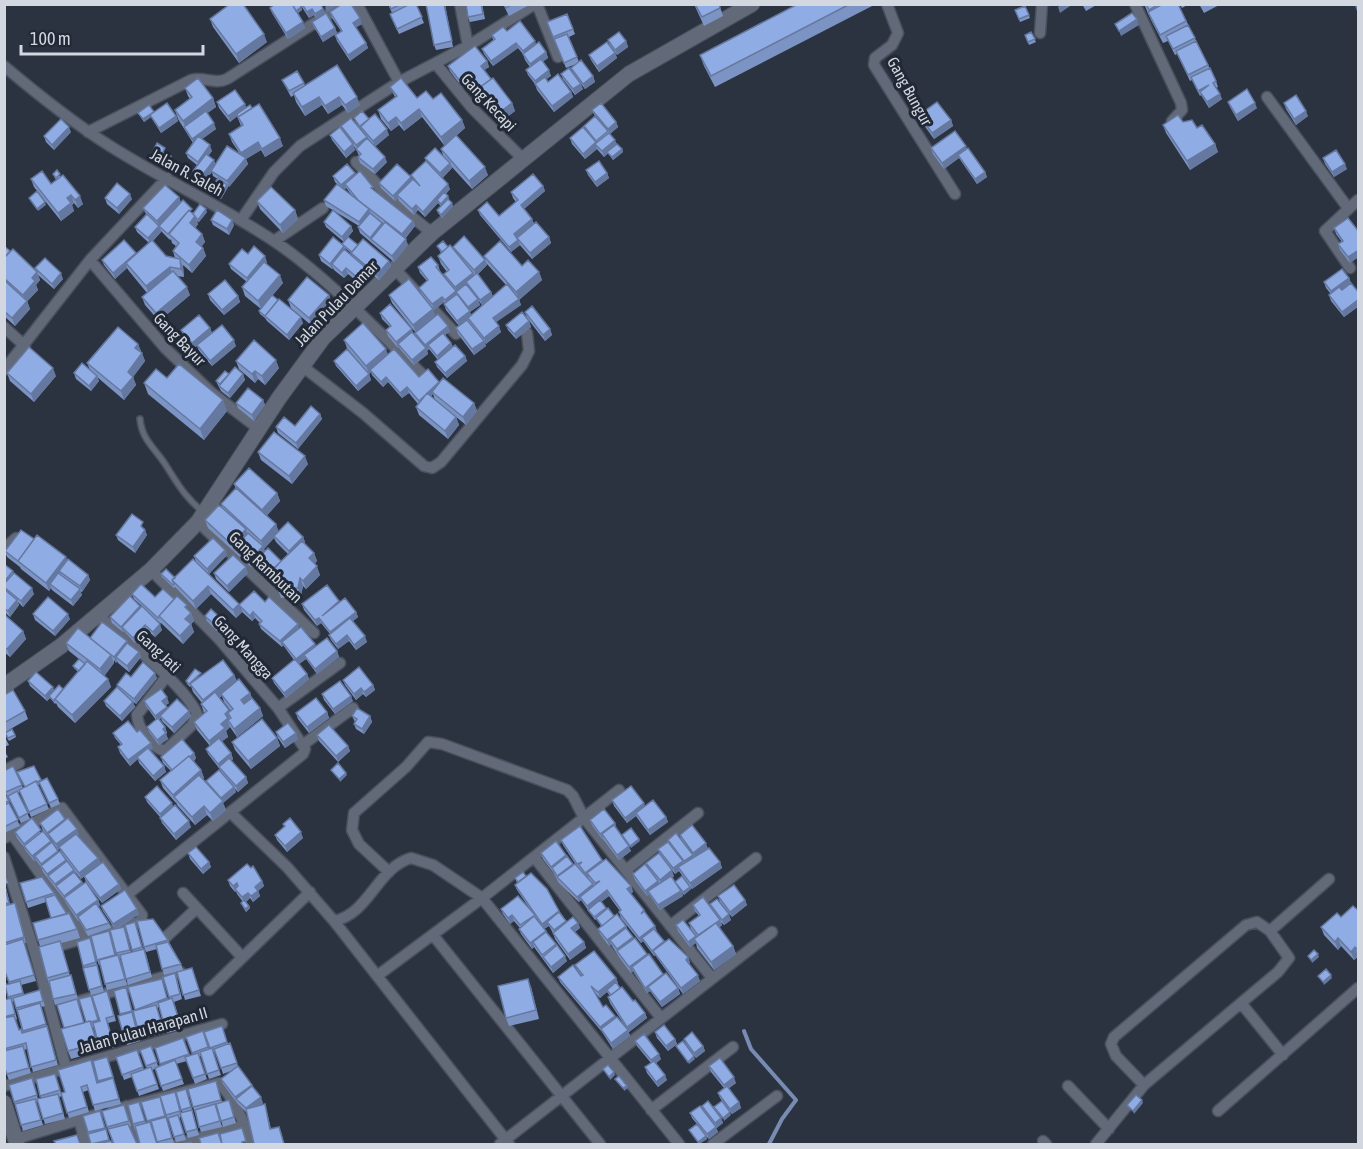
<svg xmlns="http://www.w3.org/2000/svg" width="1363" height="1149" viewBox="0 0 1363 1149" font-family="'Asap Condensed',sans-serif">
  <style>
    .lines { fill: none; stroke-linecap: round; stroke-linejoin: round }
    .stream { stroke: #788bb2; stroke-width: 4 }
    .lane-casing { stroke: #494f5b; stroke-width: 8 }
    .street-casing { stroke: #494f5b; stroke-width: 13 }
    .secondary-casing { stroke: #494f5b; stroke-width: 17 }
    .lane { stroke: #626a7a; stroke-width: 5 }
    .street { stroke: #626a7a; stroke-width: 10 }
    .secondary { stroke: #626a7a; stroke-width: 15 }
    .wall { fill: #7c94c4; fill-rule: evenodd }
    .shaded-wall { fill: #6578a0 }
    .building { fill: #90ace4; stroke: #6578a0; stroke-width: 1.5 }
    .labels { text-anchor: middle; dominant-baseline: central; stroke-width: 6; stroke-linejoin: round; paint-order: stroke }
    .street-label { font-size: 16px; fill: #d2d7e0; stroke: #222936 }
  </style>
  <rect width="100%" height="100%" fill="#2b3341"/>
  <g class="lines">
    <path class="stream" d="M744,1031L751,1049L796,1100L782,1119L769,1144"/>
    <g class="lane-casing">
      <path id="lane" d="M140,419C142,440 154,447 165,464C178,484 184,496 203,512"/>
    </g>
    <g class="street-casing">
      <path id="street" d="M357,4L399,82
        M460,4L468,46
        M537,4L558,57
        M887,4L898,33L892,45L875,58L874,65L955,194
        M1135,4L1181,103L1182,110L1172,121
        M1040,33L1042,4
        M436,64L472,108L523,159
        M4,66C36,93 75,124 110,146C162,179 219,205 271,239C324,274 378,331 424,376
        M1267,97L1348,208
        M88,132L191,80C204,76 215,85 227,79L344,4
        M356,162L395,203L432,233
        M241,220L274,172L300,146L399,82L468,46L535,4
        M274,241L323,208
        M90,260L166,349L212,393L259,429
        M394,268L456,334
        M1350,268L1325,231L1358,200
        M4,327L25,346
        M302,366L363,413L424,466L432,468L441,462L522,365L529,351L527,333
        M4,370L90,260L167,178
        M198,522L314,633
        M4,549L16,538
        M98,615C122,637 185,685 197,714L192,725L165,751C152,748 138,729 137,715L166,677
        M278,708L340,663
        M304,744L353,708
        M4,771L19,763
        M231,813L287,867L334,921C369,914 377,868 411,858L433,865L482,898L679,1144
        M12,834L86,938
        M4,838L62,808L142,915L141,921L35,953
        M4,857L35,953L66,1068
        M534,857L661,1018
        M626,870L698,813
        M389,872L359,844L352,830L354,813L406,767L428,742L442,744L567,790L573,796L584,818L712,978
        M183,893L242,957
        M128,894L303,754L305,749L278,708L219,639L151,570
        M334,921L509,1144
        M670,926L756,858
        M1270,931L1329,879
        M433,935L600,1144
        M166,937L197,908
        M377,976L482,898L619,790
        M209,990L310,892
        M66,1005L180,972
        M1144,1085L1116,1056L1111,1044L1114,1037L1246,925L1257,922L1270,931L1289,958L1278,972L1241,1003
        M4,1086L222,1024
        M1068,1086L1109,1129
        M127,1106L140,1144
        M113,1110L219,1083C235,1099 244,1123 251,1144
        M651,1110L733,1047
        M1218,1111L1358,988
        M79,1120L86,1144
        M16,1139L98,1114
        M1043,1141L1046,1144
        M177,1144L245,1125
        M500,1144L772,932
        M713,1144L777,1096
        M1096,1144L1144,1085L1241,1003L1283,1055"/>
    </g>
    <g class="secondary-casing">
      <path id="secondary" d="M4,686L61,646L151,570L198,522L279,398L323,338L432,233L629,74L752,4
        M4,1103L17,1144"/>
    </g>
    <use href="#lane" class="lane"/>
    <use href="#street" class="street"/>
    <use href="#secondary" class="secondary"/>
  </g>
  <path class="wall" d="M300,4H321L325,14L335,28L337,33L323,42L314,27L312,22L317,19L314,15L309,18Z
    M388,4H416L424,23L399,34L392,19L390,14L392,13Z
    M426,4H445L453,47L436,50L434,45Z
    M482,4L485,19L470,22L468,17Z
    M503,4H531L509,16Z
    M694,4H719L723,16L704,26Z
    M798,4L874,5L715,87L704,66L700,55Z
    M1082,4H1098L1086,11Z
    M1144,4H1178L1216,81L1218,87L1216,88L1222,99L1209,108L1201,95L1200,96L1192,80L1190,81L1177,54L1175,55L1168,41L1163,43L1151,20Z
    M1180,4H1189L1182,8Z
    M1199,4H1221L1204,13Z
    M1025,6L1030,18L1020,22L1015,10Z
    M301,7L302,10L298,13L305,28L288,39L272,13L270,8Z
    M330,12L362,24L356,27L366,43L368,48L350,61L337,41L335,35L341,31L332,18Z
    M567,14L575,34L569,37L579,62L593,76L595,82L585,89L575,76L583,89L575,95L563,79L561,74L573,73L571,68L576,64L566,68L547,22Z
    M210,19L267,42L239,63L213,27Z
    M507,31L536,44L546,52L548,58L543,61L551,76L546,79L548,82L571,92L573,97L554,112L537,90L535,84L528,75L526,70L530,67L525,60L523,54L518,48L493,66L484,54L482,49L493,40L492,35Z
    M1031,32L1036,42L1029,45L1025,35Z
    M608,40L626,41L628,47L617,55L610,46Z
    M615,53L617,58L599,72L591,60L589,55Z
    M487,61L489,67L484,70L512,103L515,111L498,124L479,97L478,98L467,83L462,87L450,71L448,66Z
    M282,80L304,83L305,86L360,105L348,113L342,105L328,114L322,105L305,116L296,102L294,95L291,97Z
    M390,87L417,98L433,99L462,120L465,128L456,136L488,175L472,189L451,166L452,168L442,178L450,189L446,194L448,196L449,200L453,206L442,218L438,213L437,210L441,206L438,203L425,217L418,210L414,215L399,201L398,198L395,201L381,188L379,183L411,177L412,180L413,179L411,175L426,161L425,158L443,155L441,149L450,141L444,145L422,117L404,131L399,125L391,131L381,119L378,110L395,97Z
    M185,88L213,98L216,107L207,113L216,129L202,139L212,151L208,156L214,160L215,164L240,154L232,142L229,134L241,126L237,116L230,122L219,108L217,102L246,108L283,146L265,157L261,150L246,159L248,164L229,187L228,185V187L221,199L211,193L210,190L218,179L213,176L212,172L203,183L195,177L193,171L197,165L188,158L186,153L193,143L178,119L175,110L190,99L188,96Z
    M1228,102L1257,108L1238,121L1230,107Z
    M1284,103L1308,116L1296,125L1286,109Z
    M592,110L616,122L618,127L610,134L617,144L622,149L623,152L613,160L608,153L604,157L597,149L585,159L572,144L570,138L585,129L584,126L595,116Z
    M154,112L176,116L178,121L161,133L151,117L144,122L138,113Z
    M919,115L951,120L953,126L934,139L921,121Z
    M354,118L369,119L389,135L375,146L387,162L375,174L360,163L358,157L359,156L356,149L353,145L355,150L346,158L332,140L330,135L342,130L341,126L367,137L371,142L355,121Z
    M1183,122L1197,128L1215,144L1218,152L1190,170L1166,133L1163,125Z
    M71,132L54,150L46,142L44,136Z
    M931,148L967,149L985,172L987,177L977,184L959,158L944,169L933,154Z
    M167,153V154L171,156L172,162L168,169L153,160L151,155Z
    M1323,158L1347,169L1334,177L1325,164Z
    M586,170L607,173L609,178L597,187L588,175Z
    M355,173L356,175L375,191L413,221L415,226L405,239L408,245L394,262L360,233L358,227L359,226L326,206L324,200L339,186L335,182L333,176ZM346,188L347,189L353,197L344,190ZM370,213L384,224L383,225Z
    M53,174L61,176L83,204L78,208L74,203L72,205L74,211L61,221L34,187L31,179L51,184L56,180Z
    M543,186L545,191L524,209L532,219L534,224L549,237L551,243L532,259L519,244L520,245L511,252L480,215L478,210L499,216L516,202L513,198L511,192Z
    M179,197L181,203L159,226L161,232L153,241L166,256L175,258L173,251L176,246L172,243L171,239L170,240L161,231L159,226L194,212H207L199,222L197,221L198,224L195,228L202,234L205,242L201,247L203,248L206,256L192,273L183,265L184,277L177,276L190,295L159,321L145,305L142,297L147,293L129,271L127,268L115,279L104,265L102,260L136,254L149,243L137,232L135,227L146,214L143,208Z
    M105,198L132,199L119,214L107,204Z
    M257,201L295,210L298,219L283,233L260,209Z
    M1348,218L1350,263L1340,250L1338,244L1342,242L1336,234L1334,228Z
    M211,220L234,225L229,235L213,225Z
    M324,222L351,226L353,231L348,237L358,245L389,261L391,266L379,280L367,270L368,274L360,284L348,274L344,278L334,270L333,268L332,269L321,261L319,255L343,245L344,242L326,227ZM345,248L351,253L353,257L346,252Z
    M4,246L36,271L35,268L63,279L54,289L38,275L40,280L36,285L38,290L27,301L30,309L15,326L4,316Z
    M437,246L448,247L485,259L484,256L522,266L539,272L542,280L519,300L521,305L496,322L501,332L486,344L484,341L486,346L474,355L458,334L456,328L459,326L446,310L444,304L445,303L444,302L434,310L421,293L419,288L427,281L420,273L418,267L438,265L440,271L446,279L444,274L447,272L441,264L438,256L441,253ZM487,264L506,285L493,297L491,292L478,274L487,265ZM478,300L482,305L471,316L470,312L480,305Z
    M248,254L267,262L266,263L283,283L272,296L303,323L289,340L267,321L265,318L260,314L259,311L261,309L245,296L242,287L247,282L231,269L229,264Z
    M1349,278L1351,283L1359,293V306L1344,317L1331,301L1329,295L1331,294L1326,288L1324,282Z
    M208,294L238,296L240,302L224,315L210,300Z
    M329,295L332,304L312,326L291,308L288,300Z
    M389,295L435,316L450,331L445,335L451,343L453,347L465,356L467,361L447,378L437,367L435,362L438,360L429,349L427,351V350L428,354L414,365L400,349L399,347L398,348L388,336L386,330L390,327L382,319L380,313L413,333L417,337L415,333H416L392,303Z
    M525,312L550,329L552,335L545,341L527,318Z
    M529,321L531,327L516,339L508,330L506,325Z
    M210,328L212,333L236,346L212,366L199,351L197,346L194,348L183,335L181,330Z
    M344,340L388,354L419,377L439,383L474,403L477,411L466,425L435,400L433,394L431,396L456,417L459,425L448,439L419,415L416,407L418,404L409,393L402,398L388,382L383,387L372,375L371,372L369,374L347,348Z
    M138,344L145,361L133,377L136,385L124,400L97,377L99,381L91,391L76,379L74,373L90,370L87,363Z
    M236,361L279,368L265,385L258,379L255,383L239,369Z
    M334,361L369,374L371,380L358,391L336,366Z
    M7,373L56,376L34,402L10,381Z
    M229,374H243L245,380L230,398L221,391L216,381Z
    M167,378L227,411L204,440L148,394L144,383Z
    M263,400L265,405L254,421L238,408L236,403Z
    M320,414L322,419L298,449L278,433L276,427L295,426Z
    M258,452L308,464L292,484L261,460Z
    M234,484L277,493L280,501L266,516L276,524L278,532L303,537L305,542L304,543L314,553L317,561L314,564L320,575L306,589L303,586L301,596L281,598L274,578L270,581L256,567L255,563L251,567L208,528L205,520L222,508L221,504L236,489ZM274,538L276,542L288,554L281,561L265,551L264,549Z
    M145,528L144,529L147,535L135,553L118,540L116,535Z
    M34,539L88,575L90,580L82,592L80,591L82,595L73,606L52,590L51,588L49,591L21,569L20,567L7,557L5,551Z
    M225,550L227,555L209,574L196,562L194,556Z
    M193,559L239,604L242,612L236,618L211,594L196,609L175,587L174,588L162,577L161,574L175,578Z
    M4,564L34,594L23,607L18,602L19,605L10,617L4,612Z
    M214,573H248L229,592L216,579Z
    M132,594L174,599L191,613L194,621L191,624L194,632L183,644L161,623H160L142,607L162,630L155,637L147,630L135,643L124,631L123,632L112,623L110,617L140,606L141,608L142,606L134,599Z
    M339,601L340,602L356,612L358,617L353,621L367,642L356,650L349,641L338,649L331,640L329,635L330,634L321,623L317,626L304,610L302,604Z
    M265,602L298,624L299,628L316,646L337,651L339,657L317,674L306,659L299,664L307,674L309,679L286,698L274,683L272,678L294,660L283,645L282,647L261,629L259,624L260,623L255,618L252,621L241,611L239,605Z
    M33,614L70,619L55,636L35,620Z
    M4,615L23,631L26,639L10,657L4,652Z
    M205,616L229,629L222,636L207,621Z
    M90,638L127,643L139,652L141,657L129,672L118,663L117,661L116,663L114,660V663L104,676L108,679L111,687L75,723L58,707L56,703L55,704L50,698L47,701L30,686L28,681L54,690L63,689L78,672L74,668L73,666L79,659L69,651L66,643Z
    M234,675L237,681L250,693L252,698L260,708L263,716L237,737L230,727L226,731L228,737L222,741L231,753L233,759L231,761L246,777L248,783L238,792L234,788L236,792L223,803L226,810L213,821L207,815L195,825L177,805L176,802V803L163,788L160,780L171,771L163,763L161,757L194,753L196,758L194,761L201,770L204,778L203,779L208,784L206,781L221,772L219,768L208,754L206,749L210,746L197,730L194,722L204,713L201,704L202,703L193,692L191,686L190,687L187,684L186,681L201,676ZM222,696L224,702L231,711L230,712L219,698Z
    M131,677L157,678L136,704L129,698L133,702L135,707L122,721L106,706L104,701L118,688L117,685Z
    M343,680L373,685L375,690L366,697L363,694L356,700L345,685Z
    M322,694L353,701L335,714L324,700Z
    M4,695L25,711L28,719L7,731L12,729L16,737L9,741L4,733Z
    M144,701L169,703L166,705L167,709L189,711L191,716L174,733L162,721L161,718L159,720L165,727L167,733L166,734L168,739L159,745L149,732L147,727L156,720L146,706Z
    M327,712L329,718L309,733L298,719L296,713Z
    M352,716H370L372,722L364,734L356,729L354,724L355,722Z
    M137,732L153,748L150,750L164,766L166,772L155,781L139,763L138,759L130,766L120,753L118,747L121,745L115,738L113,733Z
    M276,732L298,739L285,748L278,738Z
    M4,735L9,745L4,747Z
    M317,735L348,746L350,751L338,762L319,741Z
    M277,738L280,746L251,769L235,750L232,742Z
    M4,750L8,757L4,759Z
    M13,766L23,788L41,781L58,799L60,804L51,808L40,784L38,785L49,809L31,817L20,792L18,793L30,819L21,823L4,790V771Z
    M4,792L20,826L4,833Z
    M145,797L173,806L191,827L176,840L162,823L160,817L147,802Z
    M612,800L645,806L666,817L668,822L650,835L638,819L636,816L627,823L614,806Z
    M65,819L79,834L77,835L98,858L100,863L81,879L74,870L83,884L98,900L100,905L98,907L109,923L111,928L88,936L79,920L78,921L66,903L64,899L43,872L41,867L36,860L34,861L26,851L24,847L17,838L15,832H42L43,831L40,823ZM49,838H50L58,850L60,849L61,853L67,861L59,852Z
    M590,820L615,823L616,829L631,851L619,860L603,839H602L592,825Z
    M283,824L303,838L287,852L277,840L275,835L284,827Z
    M680,835L708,848L720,862L722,868L692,889L690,887L691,889L684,895L682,892L683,896L660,910L649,894L647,896L635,880L633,874L648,868L646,863L674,876L672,878L675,883L689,885L679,871L675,874L660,855L658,849L670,843L668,840H681Z
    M561,840L602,860L631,886L633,892L630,894L644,912L664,943L688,957L690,963L689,964L700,981L683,994L655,955L654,956L643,941L641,943L621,918L619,912L620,911L609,896L601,902L606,910L626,926L627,930L633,939L664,975L678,988L680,994L662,1007L650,991L647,993L633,971L631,973L619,957L611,944L609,946L600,934L598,929L601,926L596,919L595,920L581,900L579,902L559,883L553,872L543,859L541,853L567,856L573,865H576L563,845Z
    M188,853L209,862L211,867L203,874L190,859Z
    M4,872L8,883L5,884L10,904L17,908L26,943H24L36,981L21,985L24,995L40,990L45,1006L41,1007L58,1065L33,1072L27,1049L24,1050L31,1073L9,1080L4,1067V1000L9,999L5,987H4V977L7,985L9,984L4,969ZM14,1001L23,1033H22L19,1030L16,1020L17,1019L12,1002Z
    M84,876L119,884L121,889L102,903L86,882Z
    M515,878L560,912L567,922L578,923L580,928L575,932L584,942L586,948L570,960L555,939L553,933L549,926L544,929L535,916L536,918L567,961L553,973L534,947L532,949L521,934L519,929L520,928L514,921L510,924L503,914L501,909L532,912L517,890L515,885L517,883Z
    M228,880L262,881L264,886L258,891L260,896L253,902L250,898L246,902L250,908L246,912L241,903L243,902L237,894L236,891L235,892L230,886Z
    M54,893L77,929L80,938L61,943L70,976L73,981L78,999H77L84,1023L86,1022L93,1002L98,1021H100L109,997L116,1021L108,1023L115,1047L101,1051L94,1027L93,1028L100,1051L71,1059L68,1051L64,1028L73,1000L55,1005L47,978L40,946L38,940L51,918L46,902L28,908L26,902Z
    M718,896L745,900L747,905L732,917L720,902Z
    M710,904L731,920L724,925L721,922L722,925L719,928L733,946L736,954L714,970L697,948L696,943L690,947L678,931L676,925L696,938L697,937L691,929L689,923L699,916L695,911L693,905L711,908Z
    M101,906L139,914L116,929L126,932L131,952H133L125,925L135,922L143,949H144L146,954L152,977L128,985L121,958L120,959L127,985L107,990L100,965H99L97,960L111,936L116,956H117L110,930L115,929L103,911Z
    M1359,911V956L1354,960L1341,946L1338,950L1324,935L1321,927L1341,917Z
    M90,938L104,992L91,995L77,942Z
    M168,940L181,964L183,970L164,975L157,949L146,952L144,947Z
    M575,965L616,978L618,983L617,984L633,1001L645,1013L647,1018L629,1032L610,1003L608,997L610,996L607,992L600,998L595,993L603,1007L615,1018L628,1030L630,1036L613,1049L602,1032L560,982L558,977L582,976L577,970Z
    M192,968L201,996L185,1000L177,972Z
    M163,977L177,979L182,999L174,1002L182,1029L167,1033L159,1007L157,1008L165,1033L141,1039L134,1016H133L140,1041L127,1045L118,1016L121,1015L114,991L133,1011H135L128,987L162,979L168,1000L170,999Z
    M531,987L539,1019L509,1026L506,1018Z
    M222,1026L228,1044L230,1043L238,1066L252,1085L263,1103L259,1106L265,1104L271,1129L281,1132L284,1144H254L247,1113L237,1103L223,1084L221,1079L231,1071L223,1074L216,1052L213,1053L221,1075L209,1079L201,1056L199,1057L207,1079L195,1084L187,1061L176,1064L184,1084L163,1091L155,1069L152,1070L159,1089L139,1096L132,1077L124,1080L116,1057L137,1050L144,1070L147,1069L140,1050L151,1046L158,1066L161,1065L155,1048L183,1038L190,1056L193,1055L186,1037L203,1031L209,1049H210Z
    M655,1032L675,1039L677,1044L668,1051L657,1038Z
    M684,1039L703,1046L705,1051L696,1058L686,1044Z
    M635,1041L661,1059L656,1063L667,1080L658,1087L647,1073L645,1067L651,1063L637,1046Z
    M93,1061L109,1063L121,1104L95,1111L89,1090L83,1092L89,1112L69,1118L62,1096L59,1097L65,1119L45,1124L38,1101L36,1102L43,1125L23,1131L14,1102L34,1084L38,1099L41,1098L36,1079H57L61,1093L65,1092L58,1070L99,1082Z
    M709,1066L736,1083L728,1089L739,1102L741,1108L732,1114L720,1098L718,1093L724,1088L711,1072Z
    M216,1081L222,1102L229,1100L236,1123L223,1127L217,1107H216L222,1127L201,1132L193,1107Z
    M175,1092L181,1113L182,1112L176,1092L188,1095L199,1135L188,1138L181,1117L179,1118L186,1140L176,1142L169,1120H168L166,1115Z
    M139,1102L146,1123H148L147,1121L162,1103L174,1143L158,1144L153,1125H152L157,1144H140L136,1130H135L133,1124Z
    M702,1106L721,1118L723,1123L716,1128L718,1132L709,1139L706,1136L707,1139L699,1144L689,1130L697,1124L692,1118L690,1113L704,1111Z
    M126,1110L131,1126L129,1127L137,1144H113L102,1111Z
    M100,1111L110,1141L112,1144H91L83,1116Z"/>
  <path class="shaded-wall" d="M328,4H339L327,12L325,7Z
    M1062,4H1073L1060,13L1058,7Z
    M1357,4H1359V10L1357,11L1355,6Z
    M301,7L302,10L297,13L296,11Z
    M312,9L314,15L309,18L307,12Z
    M323,9L325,14L317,20L315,14Z
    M360,18L362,24L355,28L353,23Z
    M1137,19L1139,25L1121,36L1119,31Z
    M303,22L305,28L288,39L286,33Z
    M335,28L337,33L323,42L321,37Z
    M264,34L267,42L239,63L236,54Z
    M535,41L537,47L525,57L523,51Z
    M626,41L628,47L617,55L615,50Z
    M366,43L368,48L350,61L348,55Z
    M516,43L518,48L493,66L491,61Z
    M546,52L548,58L532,70L530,64Z
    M615,53L617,58L599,72L597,66Z
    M487,61L489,67L483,71L481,66Z
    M549,70L551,76L537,86L535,81Z
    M593,76L595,82L585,89L583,84Z
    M465,78L467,83L462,87L460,81Z
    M581,84L583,89L575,95L573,89Z
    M571,92L573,97L554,112L552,106Z
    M1220,94L1222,99L1209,108L1207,102Z
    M319,97L322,105L305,116L302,107Z
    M339,97L342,105L328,114L325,106Z
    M357,97L360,105L348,113L345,105Z
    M213,98L216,107L186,129L183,121Z
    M512,103L515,111L498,124L495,116Z
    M1255,103L1257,108L1238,121L1236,115Z
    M245,104L247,109L230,122L228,116Z
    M419,109L422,117L404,131L401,123Z
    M1306,111L1308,116L1296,125L1294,119Z
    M150,115L151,117L144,122L143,119Z
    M176,116L178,121L161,133L159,128Z
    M396,117L399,125L391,131L388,123Z
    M462,120L465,128L444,145L441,137Z
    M951,120L953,126L934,139L932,133Z
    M616,122L618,127L610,134L608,129Z
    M214,123L216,129L194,145L192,139Z
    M69,127L71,132L54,150L52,145Z
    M387,129L389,135L375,147L373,141Z
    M367,137L369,142L358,151L356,145Z
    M280,138L283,146L265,157L262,149Z
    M615,140L617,146L604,157L602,151Z
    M258,142L261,150L246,159L248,164L229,187L227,181L244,161L241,153Z
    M596,142L595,144L597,149L585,159L583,154Z
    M353,144L355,150L346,158L344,152Z
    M1215,144L1218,152L1190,170L1187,161Z
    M210,145L212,151L200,167L198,162Z
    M966,146L968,152L958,155L959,158L944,169L942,163Z
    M622,149L623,152L613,160L612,157Z
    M171,156L172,162L168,169L166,163Z
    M385,157L387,162L375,174L373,169Z
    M214,160L216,166L203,183L201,177Z
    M450,163L452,168L442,179L440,173Z
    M1345,164L1347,169L1334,177L1332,172Z
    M485,167L488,175L472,189L469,181Z
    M985,172L987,177L977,184L975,179Z
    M355,173L357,178L345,184L346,188L343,190L341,185Z
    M607,173L609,178L597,187L595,182Z
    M411,177L413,182L397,195L398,198L395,201L393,196Z
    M448,184L450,189L439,202L437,200L438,203L425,217L423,212Z
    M227,185L228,187L221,199L220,196Z
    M543,186L545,191L523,210L521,205Z
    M130,194L132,199L119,214L117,208Z
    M71,195L74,203L72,205L74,211L61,221L58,213L67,198Z
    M80,196L83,204L78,208L75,200Z
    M448,196L449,199L442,207L441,204Z
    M179,197L181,203L159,226L157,221Z
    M45,202L46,205L38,211L37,209Z
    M452,203L453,206L442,218L441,215Z
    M416,205L418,210L414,215L412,209Z
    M206,209L207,212L199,222L198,220Z
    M369,209L371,215L361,228L359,222Z
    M295,210L298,219L283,233L280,225Z
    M195,216L198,224L193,232L190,223Z
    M532,219L534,224L516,240L514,234Z
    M232,220L234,225L229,235L227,229Z
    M413,221L415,226L404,239L402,234Z
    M382,223L384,229L371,239L372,243L370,238Z
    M159,226L161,232L150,244L148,238Z
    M351,226L353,231L344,242L342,237Z
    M202,234L205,242L199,250L196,242Z
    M549,237L551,243L532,259L530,253Z
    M406,239L408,245L394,262L392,256Z
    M518,240L520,245L511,252L509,247Z
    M344,246L346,251L332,264L333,268L332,269L330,264Z
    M203,248L206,256L192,273L189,265Z
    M1359,250V257L1350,263L1348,257Z
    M265,256L267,262L249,284L247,278Z
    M180,259L183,267L184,277L181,269Z
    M485,260L487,265L476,276L474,270Z
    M389,261L391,266L379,280L377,275Z
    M126,263L127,268L115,279L113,273Z
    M170,267L173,275L149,294L146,286Z
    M346,268L348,274L344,278L342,273Z
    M366,268L368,274L360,284L358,278Z
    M37,272L40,280L36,285L38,290L26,303L23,295L32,278Z
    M539,272L542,280L519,300L516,292Z
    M61,273L63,279L54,289L52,284Z
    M473,273L476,281L466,282L468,287L456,292L455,287Z
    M280,275L283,283L261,309L258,301Z
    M1349,278L1351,283L1333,297L1331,291Z
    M187,287L190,295L159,321L156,313Z
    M456,291L458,297L447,306L445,300Z
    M491,292L493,297L482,305L480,300Z
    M329,295L332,304L312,326L309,318Z
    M238,296L240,302L224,315L222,310Z
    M442,297L444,302L434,310L432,304Z
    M478,299L480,305L470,312L472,316L459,327L457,321L470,311L468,307Z
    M519,299L521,305L495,323L493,318Z
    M1359,299V306L1344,317L1342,312Z
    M27,301L30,309L15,326L12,318Z
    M433,309L436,317L416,333L413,325Z
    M301,317L303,323L289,340L287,335Z
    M529,321L531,327L516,339L514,334Z
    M448,326L450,331L430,348L428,345L429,349L427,351L425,345Z
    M499,326L501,332L486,344L484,338Z
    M210,328L212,333L194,348L192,343Z
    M412,329L414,335L398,344L399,347L398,348L396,342Z
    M550,329L552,335L545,341L543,335Z
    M234,340L236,346L212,366L210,361Z
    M484,341L486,346L474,355L472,349Z
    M451,343L453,349L439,361L437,356Z
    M138,344L141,352L135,348Z
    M426,348L428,354L414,365L412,360Z
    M386,349L389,357L370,370L371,372L369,374L366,366Z
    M142,353L145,361L133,377L136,385L124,400L121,391L128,372Z
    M465,356L467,361L447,378L445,373Z
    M276,360L279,368L265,385L262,376Z
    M53,368L56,376L34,402L31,394Z
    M255,371L258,379L255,383L252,374Z
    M243,374L245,380L230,398L228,393Z
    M369,374L371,380L358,391L356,386Z
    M97,376L99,381L91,391L89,386Z
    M386,377L388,382L383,387L381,382Z
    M439,382L441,388L432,392L433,394L421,406L419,401Z
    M407,387L409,393L402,398L400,393Z
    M223,400L227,411L204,440L200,429Z
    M263,400L265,405L254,421L252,415Z
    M474,403L477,411L466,425L463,417Z
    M320,414L322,419L298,449L296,443Z
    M456,417L459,425L448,439L445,431Z
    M305,456L308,464L292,484L289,476Z
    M277,493L280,501L265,518L262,510Z
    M276,524L279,532L264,549L265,551L251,567L249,562L263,546L261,541Z
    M246,529L249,538L234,549L235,553L232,545Z
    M145,530L147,535L135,553L133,547Z
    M303,537L305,542L291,557L289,551Z
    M225,550L227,555L209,574L207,569Z
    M314,553L317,561L312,566L309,558Z
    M66,557L69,565L59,571L61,575L50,584L51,588L49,591L46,583Z
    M282,562L284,567L270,581L268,576Z
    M317,566L320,575L306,589L303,581Z
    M246,567L248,573L229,592L227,586Z
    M88,575L90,580L82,592L80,586Z
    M300,578L303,586L301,596L298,588Z
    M208,586L211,594L196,609L193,601Z
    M32,588L34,594L23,607L21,601Z
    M80,589L82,595L73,606L71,600Z
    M17,600L19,605L10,617L8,611Z
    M239,604L242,612L236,618L233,610Z
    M140,606L142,611L122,627L124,631L123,632L121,627Z
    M253,612L255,618L252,621L250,616Z
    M356,612L358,617L332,638L330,632Z
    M191,613L194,621L191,624L194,632L183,644L180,636L185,619Z
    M68,614L70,619L55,636L53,631Z
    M319,618L321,623L317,626L315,620Z
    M160,624L162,630L155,637L153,632Z
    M227,624L229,629L222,636L220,630Z
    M298,624L300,629L282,642L283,645L282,647L280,641Z
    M145,625L147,630L135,643L133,638Z
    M23,631L26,639L10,657L7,649Z
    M347,635L349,641L338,649L336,644Z
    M365,636L367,642L356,650L354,645Z
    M127,641L129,647L116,657L117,661L116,663L114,657Z
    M315,644L317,650L304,655L306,659L298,665L296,659Z
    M337,651L339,657L317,674L315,669Z
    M139,652L141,657L129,672L127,666Z
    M111,655L114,663L103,678L100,669Z
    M262,663L263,666L254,673L253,671Z
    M155,673L157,678L136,704L134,699Z
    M307,674L309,679L286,698L284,693Z
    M234,675L237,683L206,708L203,700Z
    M108,679L111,687L75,723L72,715Z
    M373,685L375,690L366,697L364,692Z
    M53,687L55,692L49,696L50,698L47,701L45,696Z
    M361,688L363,694L356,700L354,694Z
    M250,693L253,701L244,709L241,700Z
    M351,696L353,701L335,714L333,709Z
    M167,697L169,703L164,706L162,701Z
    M133,702L135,707L122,721L120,716Z
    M167,707L169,713L160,716L161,718L157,721L155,716Z
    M260,708L263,716L237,737L234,729Z
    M229,710L232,719L228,713L230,720L228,722L230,727L226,731L228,737L212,749L209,741L221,724L225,714Z
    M189,711L191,716L174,733L172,727Z
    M327,712L329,718L309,733L307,727Z
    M370,716L372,722L364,734L362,729Z
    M165,727L167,733L166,734L168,739L159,745L157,740L163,729Z
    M296,733L298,739L285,748L283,742Z
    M277,738L280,746L251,769L248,761Z
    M151,743L153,748L139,759L137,757L138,759L130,766L128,760Z
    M348,746L350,751L338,762L336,756Z
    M194,753L196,758L176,777L174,772Z
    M231,753L233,759L220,769L218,764Z
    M164,766L166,772L155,781L153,776Z
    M201,770L204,778L178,801L174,797L176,803L173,795Z
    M346,773L347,775L340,782L339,779Z
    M246,777L248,783L238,792L236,786Z
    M234,787L236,792L223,803L226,810L213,821L210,813L223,802L221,798Z
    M172,803L174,809L162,820L160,814Z
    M644,803L646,809L636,813V816L627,823L625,818Z
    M204,806L207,815L195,825L192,817Z
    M666,817L668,822L650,835L648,830Z
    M65,819L67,824L48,834L50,838H49L47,833Z
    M189,821L191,827L176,840L174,834Z
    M615,823L617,829L604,838L602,834L603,839H602L600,834Z
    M77,829L79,834L58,850L56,844Z
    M301,832L303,838L287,852L285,846Z
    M639,839L640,841L631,848L630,846Z
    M51,841L53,847L35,856L36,860L34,861L32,856Z
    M706,843L708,849L695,858L693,853Z
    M629,846L631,851L619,860L617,855Z
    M693,855L695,860L686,866L684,861Z
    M98,858L100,863L81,879L79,873Z
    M66,860L68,865L48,876L49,880L47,874Z
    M602,860L604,866L587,873L589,877L587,879L585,873Z
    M683,861L685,866L678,867L679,871L675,874L673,868Z
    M209,862L211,867L203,874L201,869Z
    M720,862L722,868L692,889L690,883Z
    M74,870L76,875L56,886L57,890L55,884Z
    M672,870L674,876L662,885L660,880Z
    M262,881L264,886L258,891L260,896L253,902L251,896L255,887Z
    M658,881L660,886L648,891L649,894L647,896L645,891Z
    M82,882L84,887L66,901L64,896Z
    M237,883L238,889H235L236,891L235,892L233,886Z
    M119,884L121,889L102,903L100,898Z
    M593,884L595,890L580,897L581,900L579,902L577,897Z
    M631,886L633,892L629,895L627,889Z
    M690,887L691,889L684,895L683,892Z
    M607,890L609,896L589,911L587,906Z
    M681,891L683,896L660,910L658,905Z
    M248,893L250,898L244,903L242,897Z
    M98,900L100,905L80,920L78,917L79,920L78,921L76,915Z
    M745,900L747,905L732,917L730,912Z
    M249,906L250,908L246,912L245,909Z
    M137,909L139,914L115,929L113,924Z
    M559,911L561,916L547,922L549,926L544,929L542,924Z
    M729,914L731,920L724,925L722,920Z
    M512,915L514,921L510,924L508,918Z
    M720,920L722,925L700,941L698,935Z
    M566,921L568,926L556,936L554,930Z
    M578,923L580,928L573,933L571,928Z
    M626,926L628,931L610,940L611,944L609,946L607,940Z
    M655,926L657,931L644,941L642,938L643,941L641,943L639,938Z
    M546,931L548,937L533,942L534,947L532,949L530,943Z
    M696,936L698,942L694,939L696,943L690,947L688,942Z
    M633,937L635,942L617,952V949Z
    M1338,938L1341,946L1338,950L1335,942Z
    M664,941L666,947L653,951L655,955L654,956L652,951Z
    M584,942L586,948L570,960L568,954Z
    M733,946L736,954L714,970L711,962Z
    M1355,947L1358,956L1354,960L1351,952Z
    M647,954L649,959L632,967L633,971L631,973L629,967Z
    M1318,954L1319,957L1312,963L1311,960Z
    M565,956L567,961L553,973L551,967Z
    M688,957L690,963L688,965L686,960Z
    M663,974L665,980L648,987L650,991L647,993L645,988Z
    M698,975L700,981L683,994L681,988Z
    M1331,975L1332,978L1324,985L1323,982Z
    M616,978L618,983L608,992L607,990V992L600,998L598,992Z
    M528,979L531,987L539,1019L536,1010Z
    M678,988L680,994L662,1007L660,1002Z
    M645,1013L647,1018L629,1032L627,1027Z
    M615,1016L617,1021L601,1030L600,1027Z
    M628,1030L630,1036L613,1049L611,1043Z
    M675,1039L677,1044L668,1051L666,1046Z
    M703,1046L705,1051L696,1058L694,1053Z
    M659,1054L661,1059L653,1066L651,1060Z
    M694,1056L695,1059L689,1064L688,1062Z
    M614,1072L615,1075L610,1080L609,1077Z
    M665,1075L667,1080L658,1087L656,1082Z
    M734,1077L736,1083L726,1090L724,1085Z
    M252,1085L254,1090L236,1099L237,1103L235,1097Z
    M627,1086L628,1088L624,1091L623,1088Z
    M261,1097L263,1103L248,1114L246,1108Z
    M1142,1100L1143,1103L1134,1114L1133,1111Z
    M739,1102L741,1108L732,1114L730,1109Z
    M730,1112L731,1115L724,1121L723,1118Z
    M721,1118L723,1123L717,1128L715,1123Z
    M716,1127L718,1132L709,1139L707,1134Z
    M706,1136L707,1139L699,1144L698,1142Z"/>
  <path class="building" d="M230,4H243L264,34L236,54L210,19Z
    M275,4H292L303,22L286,33L270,8Z
    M292,4H300L301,7L296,11Z
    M302,4H321L323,9L315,14L312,9L307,12Z
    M342,4H351L360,18L353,23L366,43L348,55L335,35L342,31L330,12Z
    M389,4H401L391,9Z
    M410,4H416L422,17L397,29L390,14Z
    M426,4H444L452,41L434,45Z
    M466,4H481L483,14L468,17Z
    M504,4H513L506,8Z
    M695,4H719L720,8L702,17Z
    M798,4H850L711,76L700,55Z
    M1146,4H1159L1149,10Z
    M1163,4H1178L1186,21L1160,35L1148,12Z
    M1025,6L1029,15L1019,19L1015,10Z
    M326,13L335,28L321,37L312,22Z
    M1132,13L1137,19L1119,31L1115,24Z
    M567,14L573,29L553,37L547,22Z
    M520,21L535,41L523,51L516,43L491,61L482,49L495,39L492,35L503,27L507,31Z
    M1188,25L1195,38L1173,49L1166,36Z
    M619,32L626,41L615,50L608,40Z
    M1031,32L1035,39L1028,42L1025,35Z
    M567,34L577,57L564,63L554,39Z
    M1196,41L1208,65L1188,75L1176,51Z
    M539,42L546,52L530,64L523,54Z
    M607,42L615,53L597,66L589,55Z
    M475,46L487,61L481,66L491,79L476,90L477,91L476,92L465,78L460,81L448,66Z
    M541,59L549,70L535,81L526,70Z
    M581,60L593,76L583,84L571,68Z
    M337,65L357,97L345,105L339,97L325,106L319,97L302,107L293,93Z
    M569,68L581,84L573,89L561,74Z
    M1210,68L1216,81L1213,83L1220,94L1207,102L1200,92L1209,85L1198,91L1191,77Z
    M297,71L304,83L289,91L282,80Z
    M558,74L571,92L552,106L535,84L545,77L548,82Z
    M198,78L213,98L183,121L175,110L192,97L185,88Z
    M401,78L417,98L426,91L433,99L441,93L462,120L441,137L419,109L401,123L396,117L388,123L378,110L397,96L390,87Z
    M493,78L512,103L495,116L476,90Z
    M1247,89L1255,103L1236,115L1228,102Z
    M235,90L245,104L228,116L217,102Z
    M1296,95L1306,111L1294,119L1284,103Z
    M937,102L951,120L932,133L919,115Z
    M167,103L176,116L159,128L150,115Z
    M601,103L616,122L608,129L592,110Z
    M259,104L280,138L262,149L258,142L241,153L229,134L243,125L238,117Z
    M149,105L154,112L143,119L138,113Z
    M250,105L252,108L238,117L237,114Z
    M206,111L214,123L192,139L184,127Z
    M362,111L369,119L360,127L354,118Z
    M375,114L387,129L373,141L360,126Z
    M1178,115L1183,122L1192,120L1197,128L1202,125L1215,144L1187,161L1163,125Z
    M595,116L608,131L596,141L584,126Z
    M351,118L367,137L356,145L341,126Z
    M61,119L69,127L52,145L44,136Z
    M340,127L353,144L344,152L330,135Z
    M583,127L596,142L583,154L570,138Z
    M955,131L966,146L942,163L931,148Z
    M609,133L615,140L602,151L595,144Z
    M456,135L485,167L469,181L441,149Z
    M198,136L210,145L198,162L186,153Z
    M367,138L385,157L373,169L358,157L361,154L356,149Z
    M157,143L165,148L163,152L171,156L166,163L151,155Z
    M617,144L622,149L612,157L607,152Z
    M227,146L246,158L227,181L211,171Z
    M435,148L450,163L440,173L425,158Z
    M968,148L985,172L975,179L958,155Z
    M1336,150L1345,164L1332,172L1323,158Z
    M206,154L214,160L201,177L193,171Z
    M426,161L448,184L423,212L416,205L412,209L397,195L413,179L420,186L411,175Z
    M599,161L607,173L595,182L586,170Z
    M347,164L355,173L341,185L333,176Z
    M397,164L411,177L393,196L379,183Z
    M57,170L60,174L56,178L53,174Z
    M42,171L51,184L63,175L80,196L75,200L71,195L67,198L71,203L58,213L31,179Z
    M360,171L373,187L371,188L413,221L402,234L358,200L345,184Z
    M533,174L543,186L521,205L532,219L514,234L518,240L509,247L478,210L487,202L499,216L518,200L511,192Z
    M218,178L227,185L220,196L210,190Z
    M117,183L130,194L117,208L105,198Z
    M337,184L369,209L359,222L324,200Z
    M165,185L179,197L157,221L143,208Z
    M271,187L295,210L280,225L257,201Z
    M37,191L45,202L37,209L29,198Z
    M444,192L448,196L441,204L437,200Z
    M448,199L452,203L441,215L437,210Z
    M183,200L192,209L190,211L189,210L168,234L159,226Z
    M200,204L206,209L198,220L193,214Z
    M189,210L195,216L190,223L202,234L196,242L203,248L189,265L173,251L179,243L169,234Z
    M217,210L232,220L227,229L211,220Z
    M333,210L351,226L342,237L324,222Z
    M370,213L382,223L370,238L358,227Z
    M147,214L159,226L148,238L135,227Z
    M1348,218L1359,232V250L1348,257L1338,244L1343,241L1334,228Z
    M385,222L406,239L392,256L371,239Z
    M536,222L549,237L530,253L517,238Z
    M464,236L485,260L474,270L453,247Z
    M333,237L344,246L330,264L319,255Z
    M348,237L358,245L352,252L342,244Z
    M363,239L389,261L377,275L351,253Z
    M124,240L136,253L113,273L102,260Z
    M152,240L166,256L180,259L181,269L170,267L146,286L126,263Z
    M443,241L448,247L442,252L437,246Z
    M500,241L522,266L528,260L539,272L516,292L484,256Z
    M450,245L473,273L455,287L444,274L449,270L438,256Z
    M4,246L10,251L4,258Z
    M254,246L265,256L247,278L229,264L242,249L248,254Z
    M13,249L37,272L32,278L35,281L23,295L4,278V258Z
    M344,249L366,268L358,278L346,268L342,273L332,264Z
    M431,257L438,265L436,267L456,291L445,300L442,297L432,304L419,288L428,280L418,267Z
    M45,258L61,273L52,284L35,268Z
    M264,262L280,275L258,301L242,287Z
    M1342,269L1349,278L1331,291L1324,282Z
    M173,271L187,287L156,313L142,297Z
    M477,273L491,292L480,300L466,282Z
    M307,277L329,295L309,318L288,300Z
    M409,279L433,309L413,325L389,295Z
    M4,280L27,301L12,318L4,311Z
    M225,280L238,296L222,310L208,294Z
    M1351,283L1359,293V299L1342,312L1329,295L1339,287L1342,290Z
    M466,284L478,299L468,307L456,292Z
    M507,284L519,299L493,318L499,326L484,338L468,318Z
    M457,294L470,311L457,321L444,304Z
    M272,295L278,300L265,316L259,311Z
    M279,299L301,317L287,335L265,316Z
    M390,304L412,329L396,342L386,330L391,326L380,313Z
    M532,306L550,329L543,335L525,312Z
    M522,312L529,321L514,334L506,325Z
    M438,314L448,326L425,345L415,333Z
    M199,315L210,328L192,343L181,330Z
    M467,320L484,341L472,349L456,328Z
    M363,323L386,349L366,366L344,340Z
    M222,325L234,340L210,361L197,345Z
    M118,327L138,344L135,348L142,353L128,372L133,377L121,391L87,363Z
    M412,332L426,348L412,360L398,344Z
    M443,333L451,343L437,356L428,345Z
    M254,340L276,360L262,376L255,371L252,374L236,361Z
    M455,345L465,356L445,373L435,362Z
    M29,347L53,368L31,394L7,373Z
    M347,349L369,374L356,386L334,361Z
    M394,349L419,377L428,369L439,382L419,401L407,387L400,393L386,377L381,382L370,370Z
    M82,363L97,376L89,386L74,373Z
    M179,364L223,400L200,429L144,383L156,369L167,378Z
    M235,367L243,374L228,393L219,386Z
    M225,371L229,374L220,384L216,381Z
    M443,378L474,403L463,417L432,392Z
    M248,388L263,400L252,415L236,403Z
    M427,393L456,417L445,431L416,407Z
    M311,406L320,414L296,443L276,427L284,417L295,426Z
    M274,432L305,456L289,476L258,452Z
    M249,468L277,493L262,510L234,484Z
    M236,488L276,524L261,541L221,504Z
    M219,505L246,529L232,545L205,520Z
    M132,514L143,522L141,526L145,530L133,547L116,535Z
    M288,522L303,537L289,551L274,536Z
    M21,530L34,539L18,561L5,551Z
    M248,533L263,546L249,562L234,549Z
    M37,535L66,557L46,583L18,561Z
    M213,538L225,550L207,569L194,556Z
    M302,541L314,553L309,558L317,566L303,581L300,578L298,588L278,590L271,571Z
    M268,548L281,561L268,576L254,562Z
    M233,555L246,567L227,586L214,573Z
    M68,559L88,575L80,586L59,571Z
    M193,559L239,604L233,610L208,586L193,601L172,580Z
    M4,564L13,571L4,582Z
    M166,569L175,578L172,580L174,584L173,585L161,574Z
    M14,573L32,588L21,601L4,587V584Z
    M58,573L80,589L71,600L50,584Z
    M141,584L155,597L163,589L174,599L159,616V617L158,618L132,594Z
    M327,585L339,601L322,616L345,598L356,612L330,632L319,618L315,620L302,604Z
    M4,589L17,600L8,611L4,608Z
    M254,591L265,602L269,597L298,624L280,641L259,624L262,621L253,612L250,616L239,605Z
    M130,596L140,606L121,627L110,617Z
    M177,596L187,605L185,607L191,613L185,619L191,624L180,636L159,616Z
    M48,597L68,614L53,631L33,614Z
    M142,606L160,624L153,632L145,625L133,638L122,627Z
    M211,609L227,624L220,630L205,616Z
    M5,615L23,631L7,649L4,647Z
    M350,618L365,636L354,645L347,635L336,644L329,635Z
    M102,622L127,641L114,657L90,638Z
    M301,627L315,644L296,659L282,642Z
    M78,628L111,655L100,669L66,643Z
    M327,638L337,651L315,669L304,655Z
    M127,643L139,652L127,666L116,657Z
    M257,656L262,663L253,671L248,664Z
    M79,659L85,664L79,671L73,666Z
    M295,659L307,674L284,693L272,678Z
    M223,660L234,675L203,700L190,684Z
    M87,661L108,679L72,715L55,699Z
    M143,662L155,673L134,699L117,685L126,673L131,677Z
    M359,667L373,685L364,692L361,688L354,694L343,680Z
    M195,669L201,673L189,684L186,681Z
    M36,672L53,687L45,696L28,681Z
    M239,679L250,693L241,700L244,704L252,698L260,708L234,729L228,720L231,718L228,713L233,709L221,694Z
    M340,681L351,696L333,709L322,694Z
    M59,685L63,689L55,699L54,701L49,696Z
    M117,687L133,702L120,716L104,701Z
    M161,689L167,697L162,701L167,707L155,716L144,701Z
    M13,690L25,711L4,723V695Z
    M215,692L229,710L225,714L228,718L221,724L225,728L209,741L194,722L207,711L201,704Z
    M316,698L327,712L307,727L296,713Z
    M177,699L189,711L172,727L160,716Z
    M357,708L370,716L362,729L354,724L357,719L352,716Z
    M158,718L165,727L163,729L166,733L157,740L147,727Z
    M262,719L277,738L248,761L232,742Z
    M128,721L137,732L140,730L151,743L128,760L118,747L122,744L113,733Z
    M288,723L296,733L283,742L276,732Z
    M329,725L348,746L336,756L317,735Z
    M12,729L15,735L8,738L5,733Z
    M219,738L231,753L218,764L206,749Z
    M182,739L194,753L190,757L189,756L172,770L161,757Z
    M148,748L164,766L153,776L137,757Z
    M189,756L201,770L173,795L160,780Z
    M229,758L246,777L236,786L219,767Z
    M338,763L346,773L339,779L331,770Z
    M13,766L22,785L6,792L4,788V771Z
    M34,766L41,780L37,782L36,781L25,787L17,772Z
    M219,770L234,787L221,798L206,781Z
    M199,775L223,801L210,813L204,806L192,817L174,797Z
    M47,778L58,799L49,803L39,782Z
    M36,781L47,804L29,812L19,790Z
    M157,786L172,803L160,814L145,797Z
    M631,786L644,803L625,818L612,800Z
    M17,791L28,813L19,818L8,796Z
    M4,792L9,801L4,803Z
    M653,800L666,817L648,830L636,813Z
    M9,803L18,820L4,827V805Z
    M175,805L189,821L174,834L160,818Z
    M58,809L65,819L47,833L40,823Z
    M604,809L615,823L600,834L590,820Z
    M32,818L41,830L24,844L15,832Z
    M68,818L77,829L56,844L48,834Z
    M290,818L301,832L285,846L275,835L285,826L283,824Z
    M614,825L629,846L617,855L602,834Z
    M692,825L706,843L693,853L680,835Z
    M580,826L602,860L585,873L579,865L582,862L577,864L561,840Z
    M631,828L639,839L630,846L622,835Z
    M43,831L51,841L32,856L24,846Z
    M676,833L693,855L684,861L668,840Z
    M76,834L98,858L79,873L59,847Z
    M556,841L566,855L551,867L541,853Z
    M52,842L58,851L41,864L35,856Z
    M668,842L683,861L673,868L658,849Z
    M196,847L209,862L201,869L188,853Z
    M709,848L720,862L690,883L678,867Z
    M60,851L66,860L47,874L41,866Z
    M659,853L672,870L660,880L646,863Z
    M567,856L573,864L557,876L552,868Z
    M606,859L631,886L627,889L644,910L641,914L644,911L655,926L639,938L619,912L621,910L607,890L587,906L580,897L600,881L595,883L587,873Z
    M67,861L74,870L55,884L48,876Z
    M103,862L119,884L100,898L84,876Z
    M247,864L251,868L253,866L262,881L255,887L258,891L251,896L248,893L242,897L235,889L238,886L237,883L233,886L228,880Z
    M575,864L593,884L577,897L557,877Z
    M645,864L658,881L645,891L633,874Z
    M74,872L82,882L64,896L56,886Z
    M523,872L526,876L518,882L515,878Z
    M531,873L547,889L559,911L542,924L515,885Z
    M671,876L681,891L658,905L648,891Z
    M682,876L690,887L683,892L675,882Z
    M42,877L54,893L26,902L20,883Z
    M86,882L98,900L76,915L64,898Z
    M4,883L9,903L4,904Z
    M734,885L745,900L730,912L718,896Z
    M125,890L137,909L113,924L101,906Z
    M55,895L67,914L51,918L45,898Z
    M518,896L535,915L520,925L512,915L508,918L501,909Z
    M703,897L720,920L698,935L689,923L700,915L693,905Z
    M717,899L729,914L722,920L710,904Z
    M244,900L249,906L245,909L241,903Z
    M600,900L606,908L594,917L588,910Z
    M15,903L24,937L4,943V906Z
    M96,903L109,923L86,930L78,917Z
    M1353,906L1359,911V951L1355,947L1351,952L1338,938L1335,942L1321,927L1337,913L1341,917Z
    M608,908L614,916L602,926L596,918Z
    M559,912L566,921L554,930L547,922Z
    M69,913L77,929L38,940L33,923Z
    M617,914L626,926L607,940L598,929Z
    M534,916L546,931L530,943L519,929Z
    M573,917L578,923L571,928L584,942L568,954L553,933Z
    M153,919L168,940L144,947L137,921Z
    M683,920L696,936L688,942L676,925Z
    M135,922L142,947L132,950L125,925Z
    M716,923L733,946L711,962L694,939Z
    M124,927L130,950L116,953L110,930Z
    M626,928L633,937L617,949L610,940Z
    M654,929L664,941L652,951L642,938Z
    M109,931L115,955L97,960L91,936Z
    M546,932L556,944L542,955L533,942Z
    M90,938L96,962L83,966L77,942Z
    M635,938L647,954L629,967L617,951Z
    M23,939L34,975L9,982L4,969V945Z
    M669,939L688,957L686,960L698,975L681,988L653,951Z
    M60,941L69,972L47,978L39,947Z
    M168,942L181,964L162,969L156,945Z
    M557,945L565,956L551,967L543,957Z
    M144,949L150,972L126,979L120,955Z
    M1314,950L1318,954L1311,960L1308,956Z
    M594,951L616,978L598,992L591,986L603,1007L606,1005L615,1016L600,1027L558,977L573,965L581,976L583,975L575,965Z
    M649,954L663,974L645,988L632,967Z
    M118,955L125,979L105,984L99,960Z
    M97,965L102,986L89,990L83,968Z
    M192,968L199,990L183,995L177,972Z
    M1326,969L1331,975L1323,982L1318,976Z
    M175,973L180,994L169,997L163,977Z
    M666,973L678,988L660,1002L648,987Z
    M71,975L76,994L53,999L49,981Z
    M162,979L167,998L135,1010L128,987Z
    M528,979L536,1010L506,1018L498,986Z
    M20,981L23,993L8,997L5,985Z
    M616,982L620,988L611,995L607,990Z
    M126,987L132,1011L120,1014L114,991Z
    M622,987L633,1001L635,1000L645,1013L627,1027L608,997Z
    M40,990L43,1001L16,1008L13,998Z
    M107,991L114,1016L106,1018L113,1042L99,1046L93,1023L100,1021L92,996Z
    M91,996L98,1020L91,1022L90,1021L86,1022L79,999Z
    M11,998L15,1014L4,1017V1000Z
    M172,998L180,1023L165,1028L158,1003Z
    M77,999L84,1023L64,1028L57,1005Z
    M40,1003L46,1024L23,1031L17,1010Z
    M156,1005L163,1028L139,1034L133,1011Z
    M132,1012L138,1036L125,1040L118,1016Z
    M14,1016L19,1030L21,1029L22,1033L47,1026L56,1060L31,1067L26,1043L4,1049V1018Z
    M617,1017L628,1030L611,1043L601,1029Z
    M90,1021L97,1043L68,1051L61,1029Z
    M664,1025L675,1039L666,1046L655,1032Z
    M222,1026L227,1042L210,1048L204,1032Z
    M203,1031L208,1047L192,1053L186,1037Z
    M692,1032L703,1046L694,1053L684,1039Z
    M644,1034L659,1054L651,1060L635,1041Z
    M183,1038L189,1054L160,1064L155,1048Z
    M683,1041L694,1056L688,1062L676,1046Z
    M230,1043L237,1063L221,1068L214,1049Z
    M23,1046L29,1068L7,1074L4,1067V1051Z
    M151,1046L157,1062L146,1066L140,1050Z
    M212,1048L219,1070L207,1074L200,1052Z
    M137,1050L143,1067L122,1075L116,1057Z
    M198,1053L205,1074L193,1078L185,1057Z
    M107,1057L113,1077L98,1081L93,1061Z
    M720,1058L734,1077L724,1085L709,1066Z
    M91,1060L97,1083L113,1078L119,1099L93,1105L87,1085L81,1087L87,1107L67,1113L61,1093L65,1092L58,1070Z
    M175,1060L182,1079L161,1086L155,1068Z
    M654,1061L665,1075L656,1082L645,1067Z
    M608,1065L614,1072L609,1077L603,1069Z
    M238,1066L252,1085L235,1097L221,1079Z
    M151,1067L157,1084L137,1091L131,1074Z
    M55,1074L60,1090L40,1096L36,1079Z
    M619,1076L627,1086L623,1088L615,1079Z
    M32,1078L37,1095L14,1102L9,1085Z
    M216,1081L221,1100L193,1107L188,1089Z
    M252,1086L261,1097L246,1108L236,1099Z
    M727,1086L739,1102L730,1109L718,1093Z
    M186,1089L191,1107L181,1110L176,1092Z
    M175,1092L180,1111L166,1115L160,1096Z
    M58,1094L63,1113L43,1119L37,1099Z
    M1136,1095L1142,1100L1133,1111L1127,1105Z
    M160,1097L165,1116L147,1121L141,1102Z
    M35,1099L41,1120L21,1125L15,1104Z
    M229,1100L234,1117L221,1121L216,1104Z
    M708,1101L721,1118L715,1123L702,1106Z
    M722,1101L730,1112L723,1118L714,1107Z
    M139,1102L145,1121L133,1124L128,1105Z
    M215,1104L220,1121L199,1127L195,1110Z
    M265,1104L270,1129L279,1127L284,1144H254L246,1109Z
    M124,1105L129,1121L107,1127L102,1111Z
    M700,1106L716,1127L707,1134L690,1113Z
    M192,1110L197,1129L186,1132L180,1113Z
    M100,1111L105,1128L88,1132L83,1116Z
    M178,1115L184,1134L174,1137L168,1118Z
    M166,1117L172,1138L157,1142L151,1121Z
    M150,1122L157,1144H140L135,1126Z
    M128,1124L137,1144H114L108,1129Z
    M697,1124L706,1136L698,1142L689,1130Z
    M242,1128L246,1141L242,1142L243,1144H222L220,1134Z
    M106,1129L109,1140L91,1144L88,1134Z
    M218,1133L222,1144H201L199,1138Z
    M77,1135L80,1144H56L54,1141Z
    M111,1141L112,1144H97Z
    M191,1142L192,1144H182Z"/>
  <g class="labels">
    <g class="street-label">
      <text transform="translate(910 91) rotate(61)">Gang Bungur</text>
      <text transform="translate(489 102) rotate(47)">Gang Kecapi</text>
      <text transform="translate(187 172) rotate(29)">Jalan R. Saleh</text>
      <text transform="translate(336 303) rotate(-46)">Jalan Pulau Damar</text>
      <text transform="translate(180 339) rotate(46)">Gang Bayur</text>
      <text transform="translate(266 567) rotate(44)">Gang Rambutan</text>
      <text transform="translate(244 647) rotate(48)">Gang Mangga</text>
      <text transform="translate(159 651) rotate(43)">Gang Jati</text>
      <text transform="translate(143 1030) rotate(-16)">Jalan Pulau Harapan II</text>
    </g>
  </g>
  <rect width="1363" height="1149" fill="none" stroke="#d2d7e0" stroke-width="12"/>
  <path d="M21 45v9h182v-9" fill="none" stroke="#d2d7e0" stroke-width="3"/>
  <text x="30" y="45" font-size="18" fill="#d2d7e0" stroke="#222936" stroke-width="4.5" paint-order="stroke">100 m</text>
</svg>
